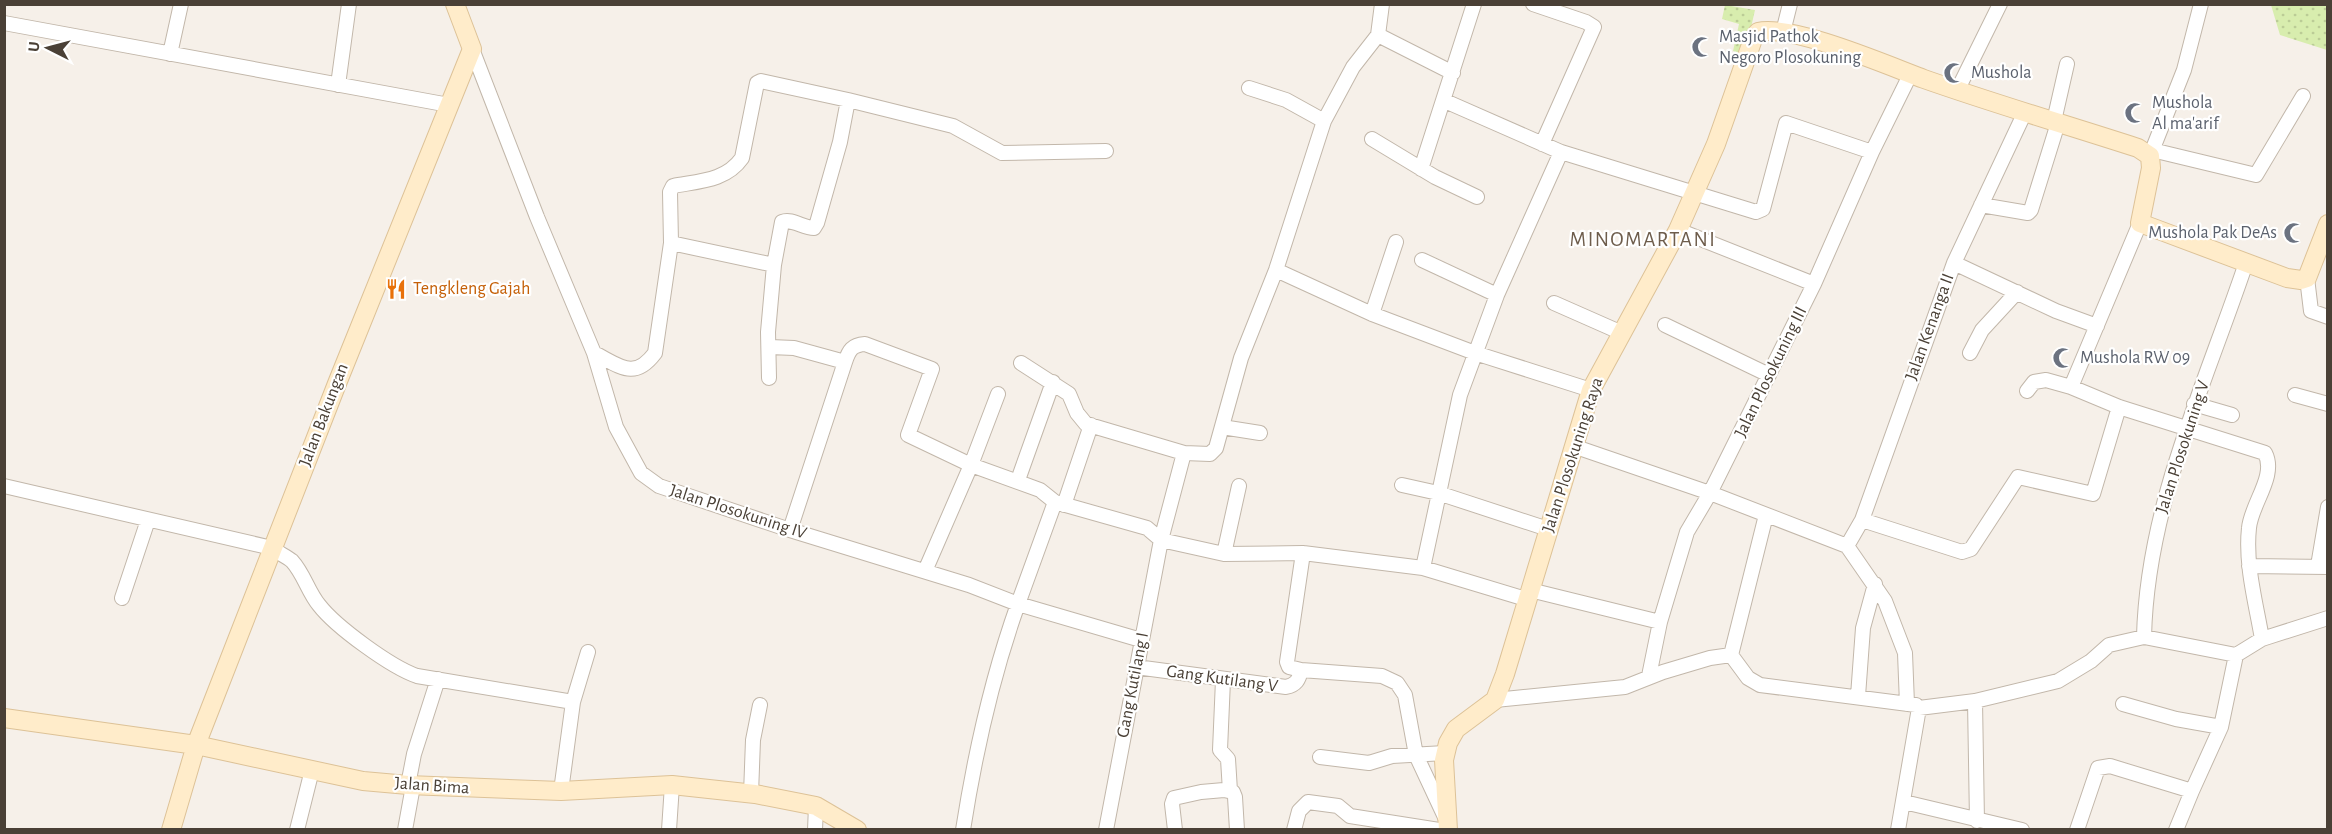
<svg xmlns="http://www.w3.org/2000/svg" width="2332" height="834" viewBox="0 0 2332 834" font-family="'Alegreya Sans',sans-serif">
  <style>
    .grass { fill: url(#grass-dots) }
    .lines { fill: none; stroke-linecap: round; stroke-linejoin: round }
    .street-casing { stroke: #c2b7aa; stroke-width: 16 }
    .secondary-casing { stroke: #ddc297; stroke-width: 20 }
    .street { stroke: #fff; stroke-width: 14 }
    .secondary { stroke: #ffecca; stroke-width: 18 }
    .labels { text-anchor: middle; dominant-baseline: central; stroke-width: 4.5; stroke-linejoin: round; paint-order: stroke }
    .worship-label { font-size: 18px; fill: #5b616d; stroke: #fff; text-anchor: start }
    .food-label { font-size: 18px; fill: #c56008; stroke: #fff; text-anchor: start }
    .street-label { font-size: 18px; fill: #4a4036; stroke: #fff }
    .quarter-label { font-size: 21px; letter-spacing: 1.5px; fill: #6e5d4c; stroke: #fff }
  </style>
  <defs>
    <pattern id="grass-dots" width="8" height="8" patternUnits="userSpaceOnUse" patternTransform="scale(1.5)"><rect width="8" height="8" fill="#d8edae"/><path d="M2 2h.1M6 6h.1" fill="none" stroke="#bbcc96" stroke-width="1.8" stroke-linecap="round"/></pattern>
  </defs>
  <rect width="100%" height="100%" fill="#f6f0e9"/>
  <path class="grass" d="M1725,5L1755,10L1745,54L1733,51L1739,24L1722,19Z
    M2271,5H2327V50L2280,35Z"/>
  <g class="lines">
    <g class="street-casing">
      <path id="street" d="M1533,4L1586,22L1594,27L1542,144
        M4,23L449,105
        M1783,32L1790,4
        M1378,35L1453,73
        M472,49L537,217L594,353L616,427L641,473L659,486L790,530L969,585L1018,604C992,677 975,753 963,830
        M170,54L181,4
        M338,85L349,4
        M1249,88L1286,100L1324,121
        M1958,89L2000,4
        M848,100L953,126L1002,153L1106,151
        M1445,101L1561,152L1756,212L1763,209L1786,123L1872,152
        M2054,121L2067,64
        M1372,139L1435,177L1477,197
        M2152,150L2256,175L2303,96
        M2150,156L2184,70L2201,4
        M1421,169L1474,4
        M1981,205L2028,213L2031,210L2058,123
        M1678,230L1814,284
        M1422,260L1497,295
        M1954,263L2056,311L2097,326
        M1276,270L1372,314L1475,353L1591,390
        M2307,278L2311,311L2328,317
        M1554,303L1622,333
        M1372,314L1396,242
        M1665,325L1769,375
        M770,347L794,348L845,362
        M594,353C620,366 634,381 655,353L671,243L670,192L673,186C699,181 726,181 742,158L757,83L761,81L848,100L840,142L817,223L814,228C803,228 792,218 782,222L774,265L671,243
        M1970,353L1982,330L2017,292
        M1021,363L1069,394L1077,413L1086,424L1184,453
        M769,378L768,332L774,265
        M2071,387L2140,223
        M2027,391L2034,382L2046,380L2071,387L2119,407L2265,453C2277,476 2251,504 2249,528C2245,565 2256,603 2262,639
        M2295,395L2328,404
        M2194,404L2232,415
        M1222,427L1260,433
        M1573,446L1710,493L1847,546L1885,601L1905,653L1907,704
        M1018,480L1053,382
        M1402,485L1438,493L1548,529
        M4,486L272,548C278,553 286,556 292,561C304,574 308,592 319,605C336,627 391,667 417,676L573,702
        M1064,505L1091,425
        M1862,520L1962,552L1971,549L2018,477L2093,494L2119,407
        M790,530L845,362C849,350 852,345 865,344L932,369L908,435L971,465L998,394
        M1847,546L1862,520L1954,263L2025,112
        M1224,554L1239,486
        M2249,566L2328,567
        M2318,566L2328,507
        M1423,568L1460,395L1497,295L1561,152
        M925,571L971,465L1040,490L1055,502
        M1530,590L1660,622
        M122,598L148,520
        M2144,637C2147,506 2205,385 2246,263
        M1141,640L1018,604L1055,502L1147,528L1161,540L1224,554L1303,553L1423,568L1526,599
        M1731,655L1766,515
        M1136,667L1286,687C1296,685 1299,680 1301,670L1382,676L1397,683L1405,695L1416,755L1445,817
        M1301,670L1289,667L1287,662L1303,553
        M1649,676L1660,622L1687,532L1710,493L1814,284L1872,152L1911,73
        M1223,680L1220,750L1228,759L1230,791
        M1858,696L1863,628L1875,584
        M1495,700L1625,687L1663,672L1710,658L1731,655L1748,678L1760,685L1916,705
        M1975,701L1977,821
        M2123,704L2176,719L2221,727
        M1320,757L1369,763L1392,756L1445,753
        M408,785L414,754L438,679
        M561,791L573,702L588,652
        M751,794L753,740L760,705
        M1904,802L2022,830
        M297,830L312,770
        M405,830L413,786
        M669,830L672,785
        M815,830L816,806
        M1106,830L1161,540L1184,453L1210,454L1216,448L1241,358L1276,270L1324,121L1353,67L1378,35L1382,4
        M1175,830L1172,804L1174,798L1201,792L1224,790L1233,792L1235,797L1237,830
        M1294,830L1299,811L1308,802L1338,806L1350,816L1439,830
        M1898,830L1919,708L1975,701L2058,681L2091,661L2109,645L2144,637L2236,655L2262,639L2328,618
        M2077,830L2098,768L2110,766L2192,791L2221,727L2236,655
        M2176,830L2192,791"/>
    </g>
    <g class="secondary-casing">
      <path id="secondary" d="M4,718L196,745L363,781L408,785L561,791L672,785L755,794L816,806L857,830
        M171,830L196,745L338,381L472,49L455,4
        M1448,830L1444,760L1448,743L1456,729L1495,700L1505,674L1591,390L1678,230L1716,144L1753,39L1758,32C1792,24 1889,66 1924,79C1995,104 2067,125 2138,148L2150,156L2151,168L2140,223L2287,278L2301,280L2307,278L2328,224"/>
    </g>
    <use href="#street" class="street"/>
    <use href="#secondary" class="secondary"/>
  </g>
  <defs>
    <g id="mosque-bare" transform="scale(1.62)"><path d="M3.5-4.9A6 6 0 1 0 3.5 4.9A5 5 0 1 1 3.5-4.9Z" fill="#6b7280" stroke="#fff" stroke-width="2.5" paint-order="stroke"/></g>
    <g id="restaurant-bare" transform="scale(1.62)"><path d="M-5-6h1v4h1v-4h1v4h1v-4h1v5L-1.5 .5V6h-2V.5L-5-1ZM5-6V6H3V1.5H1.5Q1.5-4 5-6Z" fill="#e8710a" stroke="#fff" stroke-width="2.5" paint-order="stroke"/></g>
  </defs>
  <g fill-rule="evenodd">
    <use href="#mosque-bare" x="1702" y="47"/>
    <use href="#mosque-bare" x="1954" y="73"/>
    <use href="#mosque-bare" x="2135" y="113"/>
    <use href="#mosque-bare" x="2294" y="233"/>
    <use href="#restaurant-bare" x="396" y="289"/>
    <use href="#mosque-bare" x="2063" y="358"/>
  </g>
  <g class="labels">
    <g class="worship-label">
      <text x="1719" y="37">Masjid Pathok<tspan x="1719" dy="21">Negoro Plosokuning</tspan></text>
      <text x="1971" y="73">Mushola</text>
      <text x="2152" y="103">Mushola<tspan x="2152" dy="21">Al ma'arif</tspan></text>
      <text x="2277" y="233" text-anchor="end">Mushola Pak DeAs</text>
      <text x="2080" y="358">Mushola RW 09</text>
    </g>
    <g class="food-label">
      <text x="413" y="289">Tengkleng Gajah</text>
    </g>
    <g class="street-label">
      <text transform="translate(1930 327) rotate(-70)">Jalan Kenanga II</text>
      <text transform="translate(1771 372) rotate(-64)">Jalan Plosokuning III</text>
      <text transform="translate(324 415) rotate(-69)">Jalan Bakungan</text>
      <text transform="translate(2183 447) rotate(-72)">Jalan Plosokuning V</text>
      <text transform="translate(1573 455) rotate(-72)">Jalan Plosokuning Raya</text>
      <text transform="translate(738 512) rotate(18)">Jalan Plosokuning IV</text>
      <text transform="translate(1222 679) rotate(8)">Gang Kutilang V</text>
      <text transform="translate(1133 685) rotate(-79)">Gang Kutilang I</text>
      <text transform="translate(432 786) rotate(4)">Jalan Bima</text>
    </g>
    <g class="quarter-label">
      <text x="1643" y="239">MINOMARTANI</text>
    </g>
  </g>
  <rect width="2332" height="834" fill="none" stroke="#4a4036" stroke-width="12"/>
  <g transform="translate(48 48) rotate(276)" stroke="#ffffff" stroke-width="4.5" paint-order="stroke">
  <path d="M0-4.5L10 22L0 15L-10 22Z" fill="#4a4036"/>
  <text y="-9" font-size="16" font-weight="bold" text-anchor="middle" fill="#4a4036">U</text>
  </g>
</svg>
